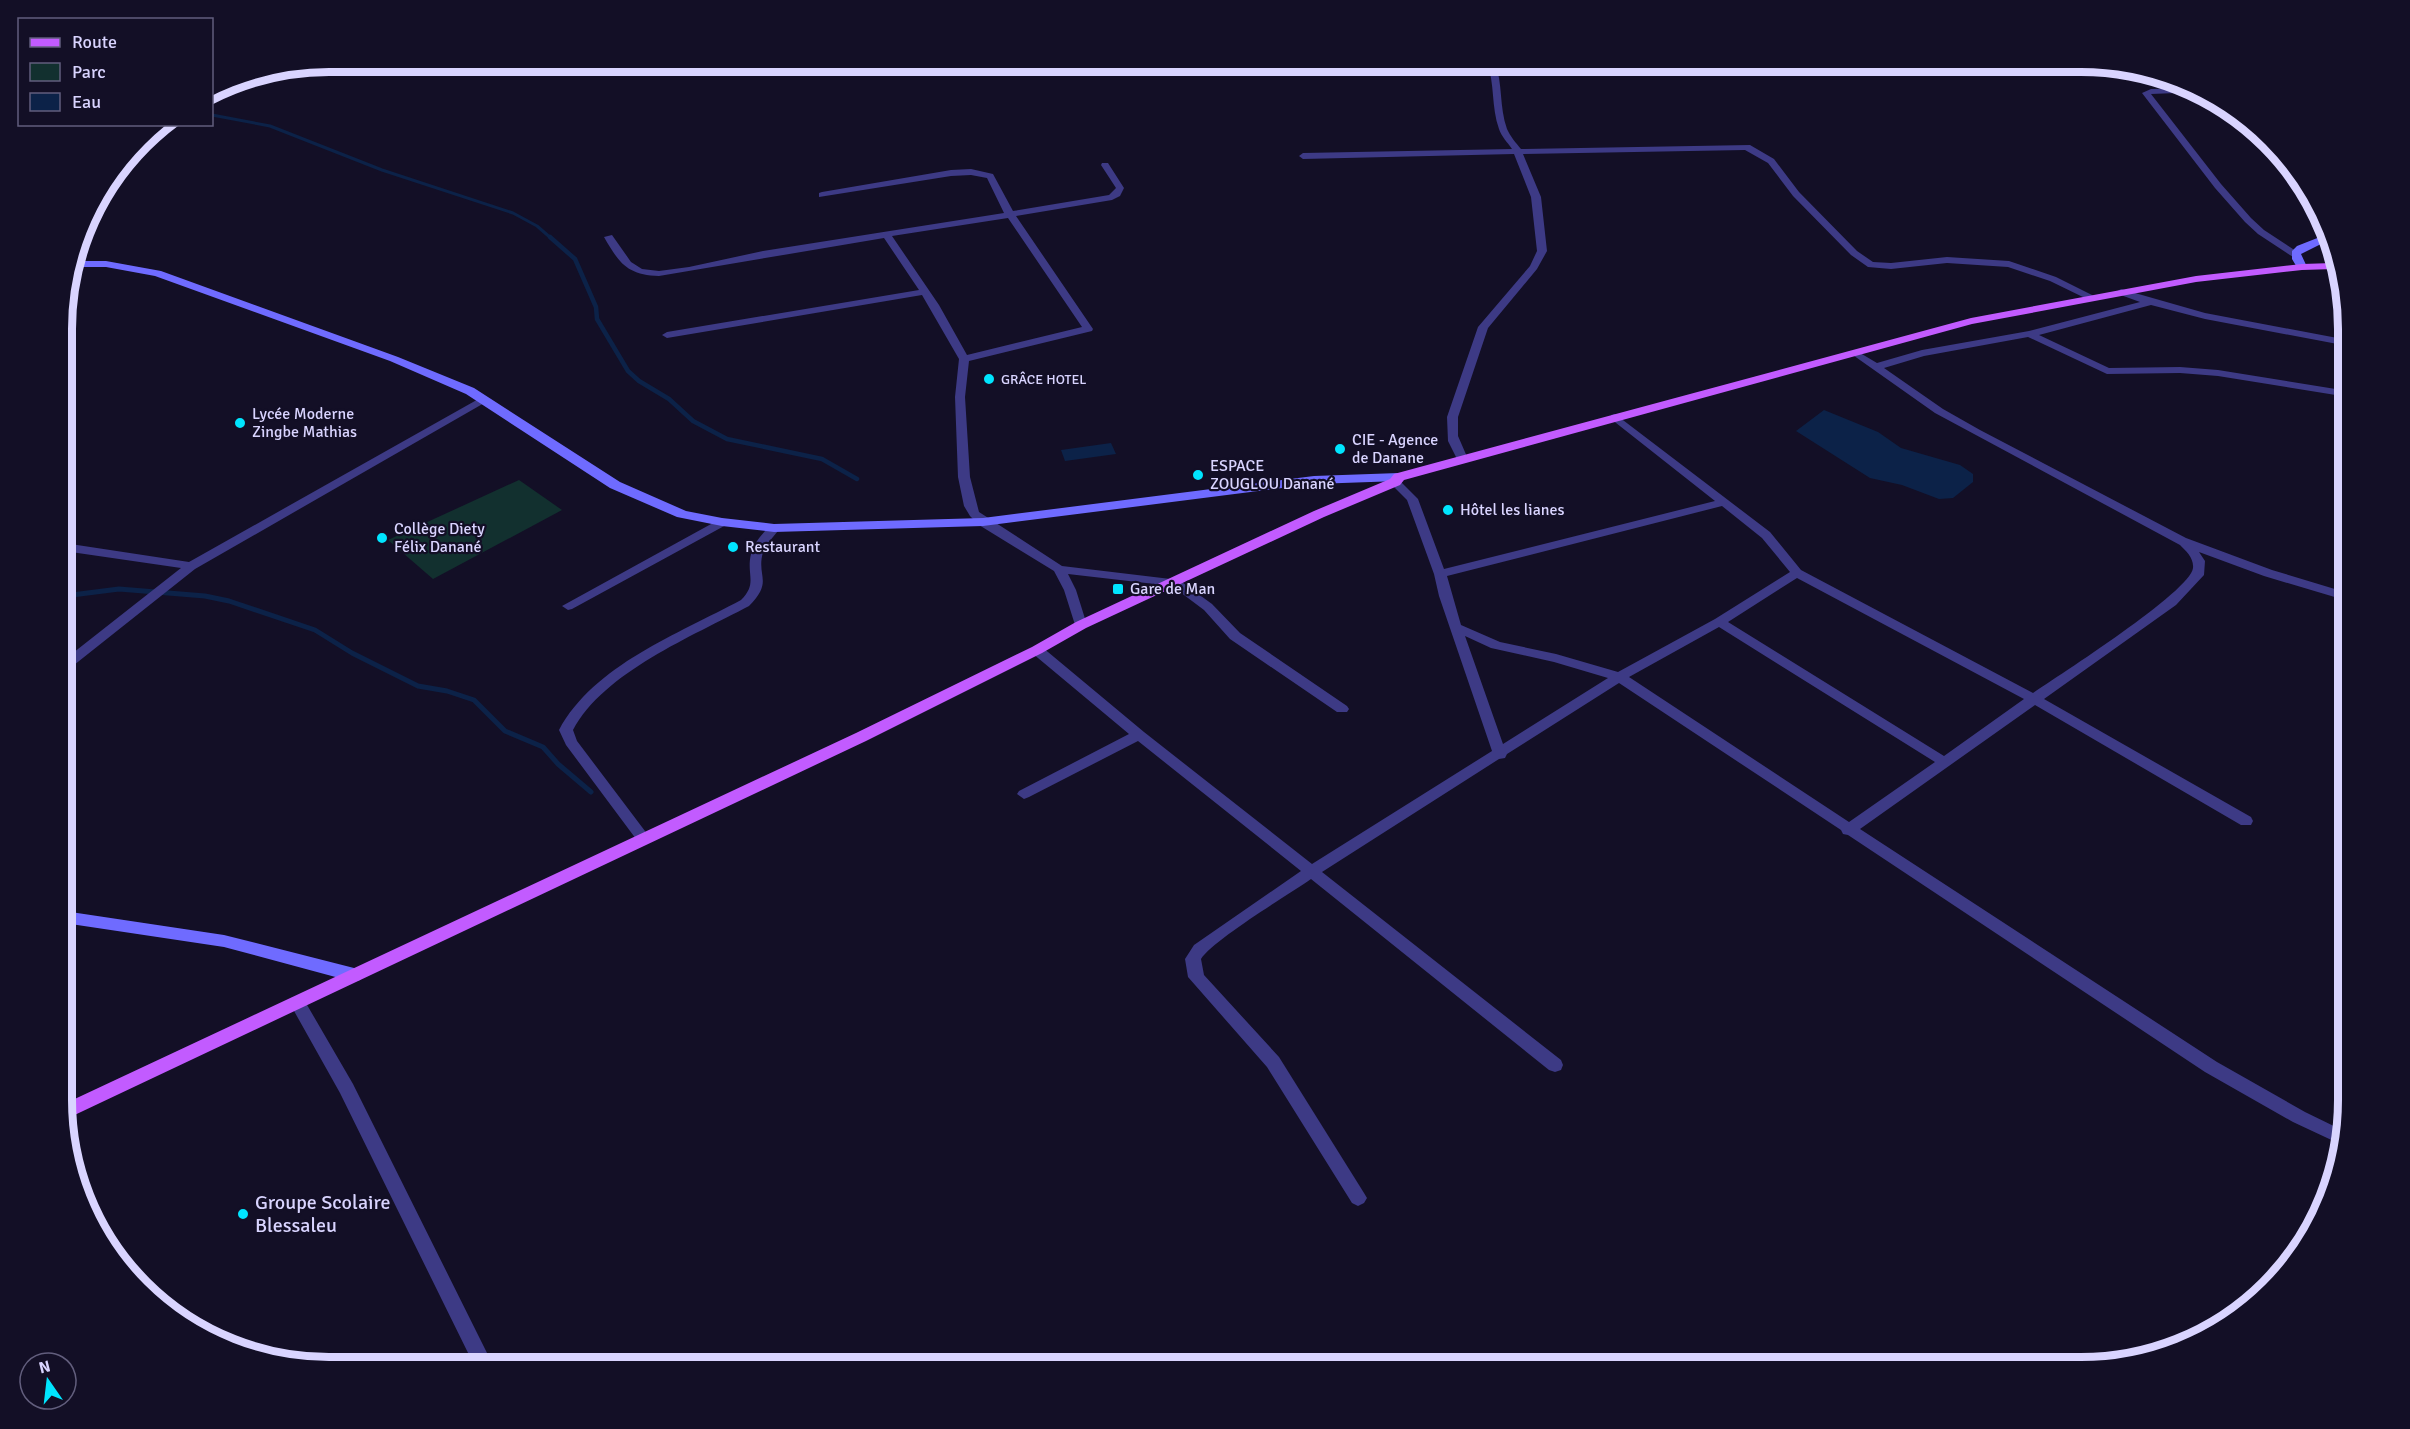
<svg xmlns="http://www.w3.org/2000/svg" width="2410" height="1429" viewBox="0 0 2410 1429" font-family="Signika,sans-serif">
  <style>
    .green { fill: #12302f }
    .water { fill: #0c2248 }
    .lines { fill: none; stroke-linecap: round; stroke-linejoin: round }
    .stream-far2 { stroke: #0c2248; stroke-width: 3 }
    .stream-far1 { stroke: #0c2248; stroke-width: 4.5 }
    .stream { stroke: #0c2248; stroke-width: 5 }
    .street { fill: #3d3a85; fill-rule: evenodd }
    .secondary { fill: #6f6bff; fill-rule: evenodd }
    .primary { fill: #c25bff; fill-rule: evenodd }
    .poi-dot { fill: #00e5ff; stroke: #130f26; stroke-width: 2 }
    .labels { text-anchor: middle; dominant-baseline: central; stroke-width: 4.5; stroke-linejoin: round; paint-order: stroke }
    .far-poi-label { font-size: 14px; fill: #d9d4ff; stroke: #130f26; text-anchor: start }
    .poi-label { font-size: 16px; fill: #d9d4ff; stroke: #130f26; text-anchor: start }
    .near-poi-label { font-size: 20px; fill: #d9d4ff; stroke: #130f26; text-anchor: start }
    .rim { fill: none; stroke: #d9d4ff; stroke-width: 8 }
  </style>
  <rect width="100%" height="100%" fill="#130f26"/>
  <path class="green" d="M519,480L562,510L433,579L388,540Z"/>
  <path class="water" d="M1824,410L1878,432L1901,448L1960,465L1973,474V482L1953,498L1939,499L1902,485L1870,478L1796,431Z
    M1111,443L1116,454L1065,461L1061,450Z"/>
  <g class="lines">
    <path class="stream-far2" d="M212,115L270,126L382,170L513,213L537,226L552,239"/>
    <path class="stream-far1" d="M550,237L575,259L596,307L597,319L628,371L639,381L669,399L693,421L727,439L822,459L857,479"/>
    <path class="stream" d="M64,596L119,589L205,596L229,601L315,630L352,653L418,686L447,691L474,700L505,731L543,747L558,764L591,792"/>
    <path class="street" d="M1487,62H1495C1503,84 1499,107 1507,129C1510,136 1516,143 1521,149L1750,145L1774,159L1799,192L1857,251L1873,262L1891,263L1947,257L2009,261L2056,277L2096,297L2091,300L2087,299L2050,281L2008,267L1947,263L1891,269L1868,267L1851,255L1793,196L1768,163L1745,150L1523,154L1541,197L1547,251L1537,269L1488,328L1458,417V436L1468,459L1462,462L1458,461L1448,441L1447,417L1478,327L1530,266L1537,251L1531,197L1514,154L1303,159L1299,156L1303,153L1512,149C1508,143 1501,136 1499,129C1491,107 1495,84 1487,62Z
      M2191,88L2201,92L2151,94L2221,184L2251,218L2264,230L2299,253V257H2293L2258,234L2245,222L2215,188L2142,93L2151,89Z
      M1102,163H1108L1124,188L1120,196L1112,200L1016,216L1093,329L1092,331L969,361L965,397L970,477L979,512L1062,566L1179,580L1212,604L1240,633L1347,706L1349,709L1347,712H1337L1230,639L1204,610L1172,586L1068,574L1076,590L1087,625L1081,629L1076,628L1064,590L1054,571L979,525L970,516L964,506L958,477L955,397L959,359L922,295L667,338L662,335L667,332L919,290L884,238L659,276C627,275 619,263 604,237L612,235L631,262L642,269L659,271L689,267L763,251L1004,213L987,178L971,175L951,176L819,197V193L822,192L951,170L971,169L993,174L1013,211L1109,195L1116,188L1101,165ZM1008,218L1082,327L967,355L939,305L892,236Z
      M2121,289L2205,313L2348,340V346L2205,319L2151,305L2039,335L2109,368L2180,367L2218,370L2348,391V397L2218,376L2180,373L2107,374L2028,337L1924,356L1884,368L1943,409L1980,430L2186,538L2272,570L2348,593V601L2264,576L2199,552L2205,561L2204,575L2176,605L2044,699L2251,817L2253,821L2251,825H2241L2035,705L1860,829L2217,1062L2305,1112L2344,1131L2340,1144L2293,1122L2205,1072L1848,835L1843,834L1841,830L1619,683L1507,754L1505,758L1499,759L1322,872L1561,1060L1563,1065L1561,1070L1555,1072L1549,1070L1311,879C1288,895 1213,940 1201,959L1204,975L1279,1057L1364,1193L1367,1198L1364,1203L1358,1206L1352,1203L1267,1067L1188,977L1185,959L1194,945L1301,871L1138,741L1029,797L1024,799L1017,794L1019,791L1129,734L1032,653L1031,650L1037,646L1042,647L1144,732L1312,864L1492,751L1439,596L1434,574L1407,500L1389,482L1391,480H1399L1418,499L1444,569L1715,501L1611,419V415L1615,414L1770,532L1801,570L2033,693C2058,676 2191,591 2193,568C2194,558 2186,551 2180,545L1935,413L1850,353L1855,350L1877,363L1922,350L2029,331L2140,302L2118,294L2116,292ZM1722,506L1762,538L1790,572L1715,619L1618,672L1556,654L1500,642L1461,625L1447,576ZM1797,578L2024,699L1944,756L1728,622ZM1719,627L1935,762L1849,822L1629,677ZM1465,636L1491,648L1554,662L1608,678L1503,744Z
      M482,397L487,400L486,402L195,569L69,669L64,670V660L181,568L64,551V543L189,562Z
      M722,518L728,522L726,525L572,609L568,610L562,606Z
      M774,524L780,528C775,536 766,543 763,552C756,577 774,581 749,606C693,636 604,672 573,730L577,741L651,839L649,843H639L566,745L559,730C594,665 678,634 741,600C758,583 746,575 751,554C753,543 763,534 770,525Z
      M297,996L303,998L353,1084L494,1367H475L340,1093L289,1002L291,998Z"/>
    <path class="secondary" d="M2325,235L2327,241L2301,254L2307,267L2306,269H2298L2292,259V251L2297,246Z
      M74,261H106L161,271L398,357L474,388L620,482L686,511L722,518L774,524L983,518L1314,476L1399,473L1405,477L1399,481L1314,484L983,526L774,532L722,526L677,517L610,488L466,394L390,361L155,276L106,267H73Z
      M64,911L224,935L354,968L360,970L363,975L360,980L354,982L224,947L64,923Z"/>
    <path class="primary" d="M2333,263L2334,269L2302,270L2196,282L1972,324L1404,480L1400,485L1324,517L1086,628L1042,653L866,741L64,1120V1104L856,733L1032,647L1076,622L1314,511L1390,479L1394,474L1971,318L2196,276L2302,264Z"/>
  </g>
  <g class="poi-dot">
    <circle cx="989" cy="379" r="6"/>
    <circle cx="240" cy="423" r="6"/>
    <circle cx="1340" cy="449" r="6"/>
    <circle cx="1198" cy="475" r="6"/>
    <circle cx="1448" cy="510" r="6"/>
    <circle cx="382" cy="538" r="6"/>
    <circle cx="733" cy="547" r="6"/>
    <rect x="1112" y="583" width="12" height="12" rx="3"/>
    <circle cx="243" cy="1214" r="6"/>
  </g>
  <g class="labels">
    <g class="far-poi-label">
      <text x="1001" y="379">GRÂCE HOTEL</text>
    </g>
    <g class="poi-label">
      <text x="252" y="414">Lycée Moderne<tspan x="252" dy="18">Zingbe Mathias</tspan></text>
      <text x="1352" y="440">CIE - Agence<tspan x="1352" dy="18">de Danane</tspan></text>
      <text x="1210" y="466">ESPACE<tspan x="1210" dy="18">ZOUGLOU Danané</tspan></text>
      <text x="1460" y="510">Hôtel les lianes</text>
      <text x="394" y="529">Collège Diety<tspan x="394" dy="18">Félix Danané</tspan></text>
      <text x="745" y="547">Restaurant</text>
      <text x="1130" y="589">Gare de Man</text>
    </g>
    <g class="near-poi-label">
      <text x="255" y="1202">Groupe Scolaire<tspan x="255" dy="23">Blessaleu</tspan></text>
    </g>
  </g>
  <path d="M0 0H2410V1429H0ZM329 72H2081A257 257 0 0 1 2338 329V1100A257 257 0 0 1 2081 1357H329A257 257 0 0 1 72 1100V329A257 257 0 0 1 329 72Z" fill="#130f26" fill-rule="evenodd"/>
  <path class="rim" d="M329 72H2081A257 257 0 0 1 2338 329V1100A257 257 0 0 1 2081 1357H329A257 257 0 0 1 72 1100V329A257 257 0 0 1 329 72Z"/>
  <rect x="18" y="18" width="195" height="108" fill="#130f26" stroke="#625e7d" stroke-width="1.5"/>
  <rect x="30" y="38" width="30" height="9" fill="#c25bff" stroke="#625e7d" stroke-width="1.5"/>
  <text x="72" y="48" font-size="18" fill="#d9d4ff">Route</text>
  <rect x="30" y="63" width="30" height="18" fill="#12302f" stroke="#625e7d" stroke-width="1.5"/>
  <text x="72" y="78" font-size="18" fill="#d9d4ff">Parc</text>
  <rect x="30" y="93" width="30" height="18" fill="#0c2248" stroke="#625e7d" stroke-width="1.5"/>
  <text x="72" y="108" font-size="18" fill="#d9d4ff">Eau</text>
  <g transform="translate(48 1381) rotate(346)"><circle r="28" fill="#130f26" stroke="#625e7d" stroke-width="1.5"/>
  <path d="M0-4.5L10 22L0 15L-10 22Z" fill="#00e5ff"/>
  <text y="-9" font-size="16" font-weight="bold" text-anchor="middle" fill="#d9d4ff">N</text>
  </g>
</svg>
